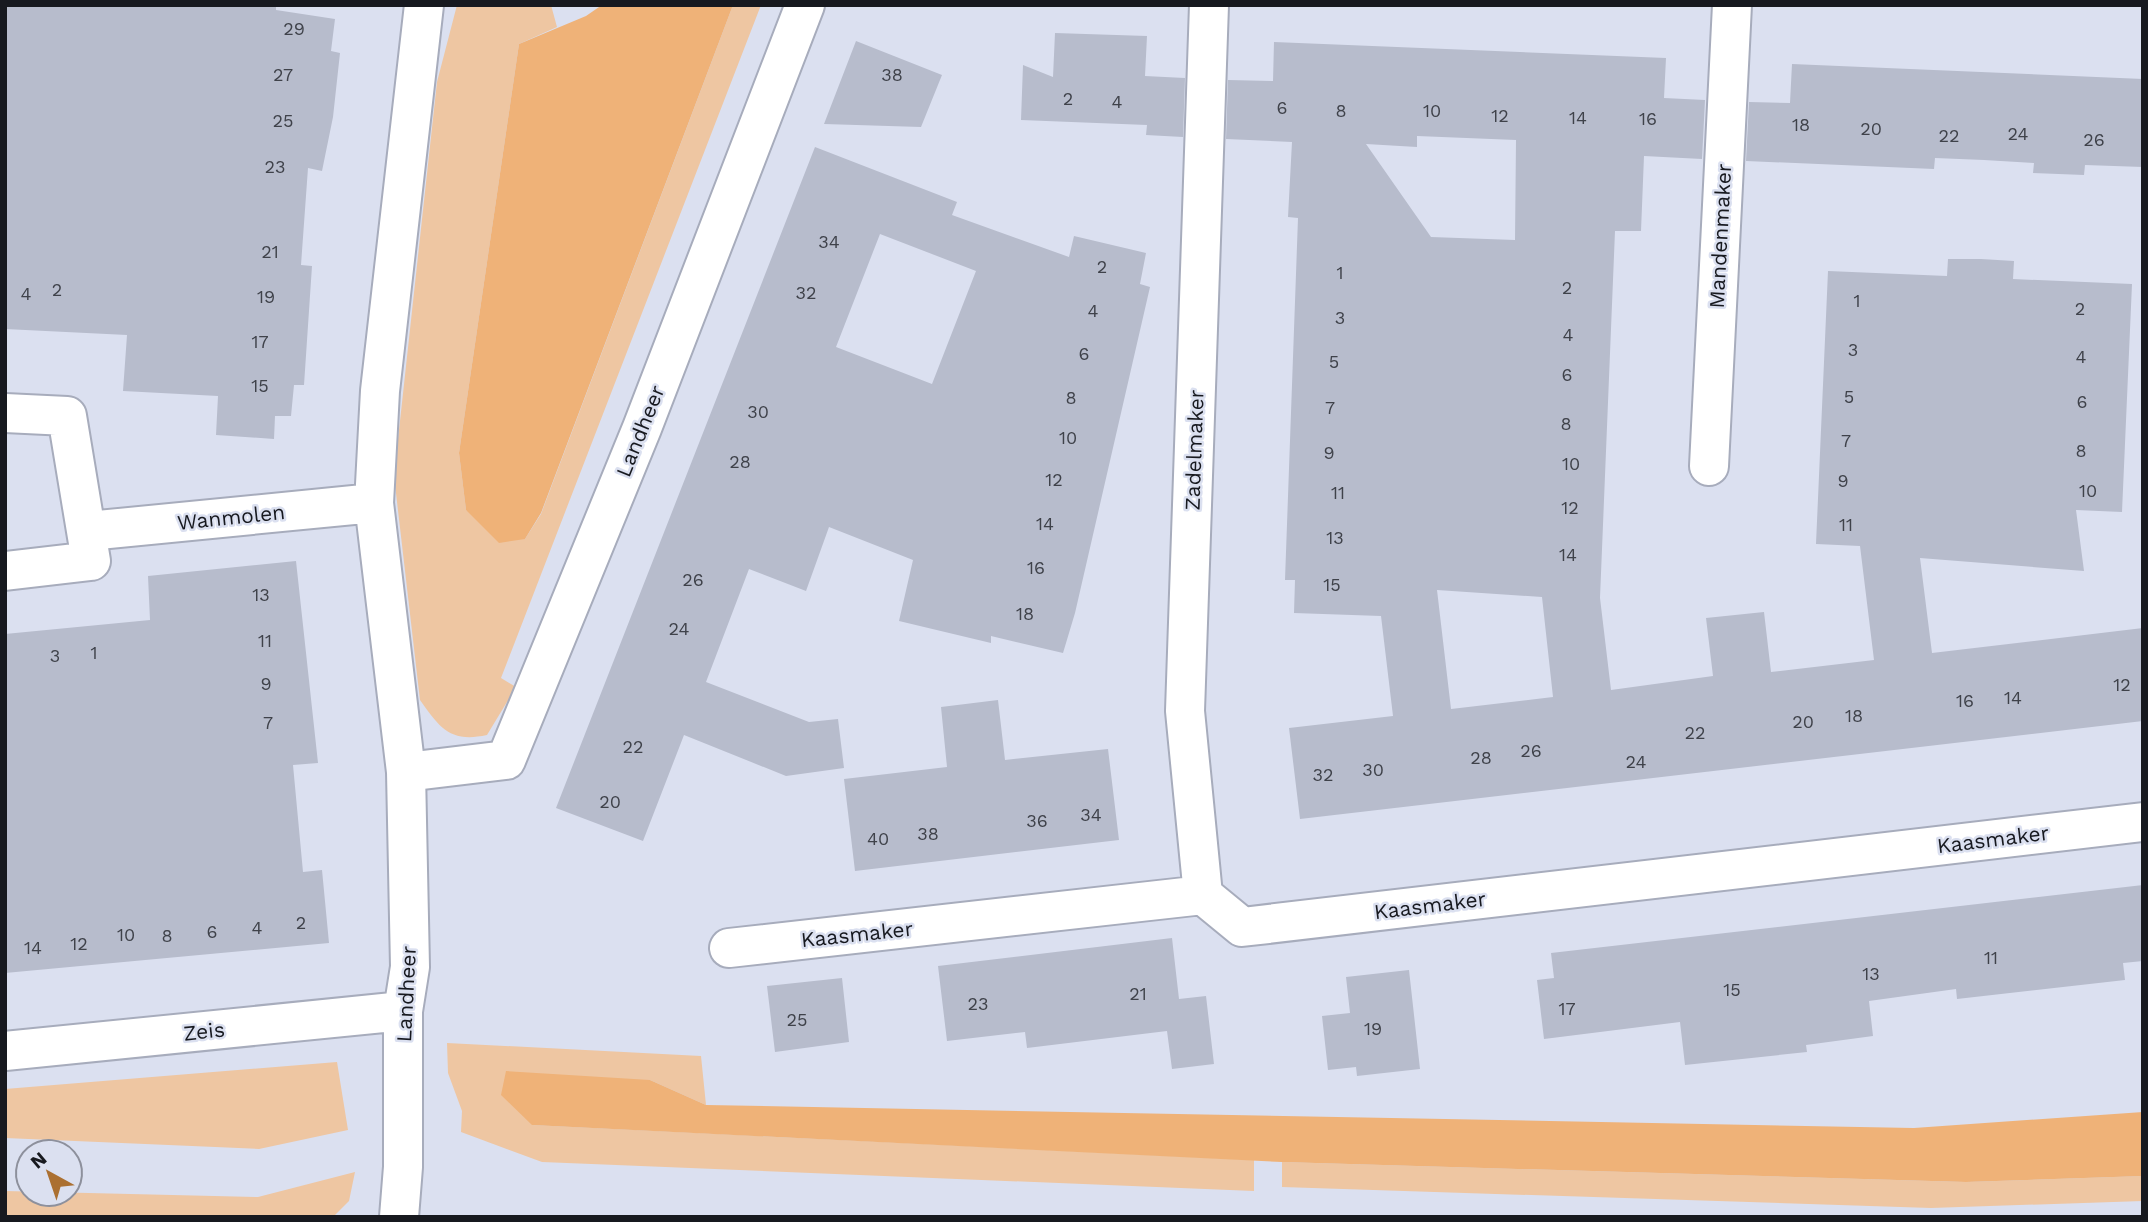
<svg xmlns="http://www.w3.org/2000/svg" width="2148" height="1222" viewBox="0 0 2148 1222" font-family="'Work Sans',sans-serif">
  <style>
    .green { fill: #eec6a2 }
    .water { fill: #efb278 }
    .building { fill: #b7bccc; fill-rule: evenodd }
    .lines { fill: none; stroke-linecap: round; stroke-linejoin: round }
    .street-casing { stroke: #a7acbc; stroke-width: 42 }
    .street { stroke: #fff; stroke-width: 38 }
    .labels { text-anchor: middle; dominant-baseline: central; stroke-width: 5; stroke-linejoin: round; paint-order: stroke }
    .number-label { font-size: 18px; fill: #3f424a }
    .street-label { font-size: 21px; fill: #17191f; stroke: #dbe0f0 }
  </style>
  <rect width="100%" height="100%" fill="#dbe0f0"/>
  <path class="green" d="M457,5H551L557,27L519,44L459,453L466,510L525,539L541,514L733,5H761L501,678L516,687L487,735C450,743 440,728 420,700L394,476L437,82Z
    M447,1043L701,1056L706,1105L650,1080L532,1125L1254,1160V1191L542,1162L461,1132L462,1111L448,1073Z
    M337,1062L348,1130L259,1149L5,1138V1089Z
    M1282,1162L1966,1182L2143,1176V1201L1931,1208L1282,1187Z
    M355,1172L349,1201L333,1217H5V1191L258,1197Z"/>
  <path class="water" d="M602,5H733L541,513L525,539L499,543L466,510L459,453L519,44L586,16Z
    M506,1071L650,1080L706,1105L1914,1128L2143,1112V1176L1966,1182L1282,1162L532,1125L501,1095Z"/>
  <path class="building" d="M5,5H276V10L335,19L331,51L340,53L333,117L322,171L308,168L301,265L312,266L304,385H294L291,416H275L274,439L216,435L218,396L123,391L127,335L5,329Z
    M1055,33L1147,36L1145,76L1185,78L1183,137L1146,135L1147,125L1021,120L1023,65L1053,77Z
    M856,41L942,75L921,127L824,124Z
    M1274,42L1666,58L1664,98L1705,100L1702,159L1644,156L1641,231H1615L1600,598L1611,690L1713,676L1706,618L1764,612L1771,672L1874,660L1860,546L1816,544L1828,271L1947,276L1948,259H1981L2014,261L2013,279L2132,284L2122,512L2076,510L2084,571L1920,558L1932,653L2143,628V721L1300,819L1289,728L1393,716L1381,616L1294,613L1295,580H1285L1298,218L1288,217L1292,142L1226,139L1228,80L1273,81ZM1417,136L1516,140L1515,240L1431,237L1366,144L1417,147ZM1437,590L1542,597L1553,697L1451,709Z
    M1792,64L2143,79V167L2085,165L2084,175L2033,173L2034,163L1984,160L1935,158L1934,169L1746,161L1749,102L1790,103Z
    M815,147L957,202L952,215L1069,257L1074,236L1146,253L1140,284L1150,287L1075,613L1063,653L991,636V643L899,621L913,560L829,527L806,591L749,569L706,682L809,722L838,719L844,768L786,776L684,735L643,841L556,808ZM880,234L976,271L932,384L836,347Z
    M296,561L318,763L293,765L303,872L322,870L329,943L5,973V634L150,620L148,576Z
    M998,700L1005,760L1108,749L1119,840L855,871L844,779L947,767L941,707Z
    M2143,885V961L2123,963L2125,980L1957,999L1956,989L1869,1001L1873,1036L1806,1045L1807,1052L1685,1065L1680,1022L1544,1039L1537,980L1554,978L1551,953Z
    M1172,938L1179,999L1206,996L1214,1064L1172,1069L1167,1031L1027,1048L1025,1032L947,1041L938,966Z
    M1409,970L1420,1069L1357,1076L1356,1067L1328,1070L1322,1016L1350,1013L1346,977Z
    M842,978L849,1042L775,1052L767,986Z"/>
  <g class="lines">
    <g class="street-casing">
      <path id="street" d="M5,413L67,416L91,561L5,571
        M1709,466L1732,5
        M88,531L374,503
        M406,772L506,760L642,428L805,5
        M1203,895L1185,711L1209,5
        M729,948L1203,895L1242,927L2143,822
        M5,1051L403,1011
        M399,1217L403,1167V1011L410,967L406,772L374,503L380,391L424,5"/>
    </g>
    <use href="#street" class="street"/>
  </g>
  <g class="labels">
    <g class="number-label">
      <text x="294" y="28">29</text>
      <text x="283" y="74">27</text>
      <text x="892" y="74">38</text>
      <text x="1068" y="98">2</text>
      <text x="1117" y="101">4</text>
      <text x="1282" y="107">6</text>
      <text x="1341" y="110">8</text>
      <text x="1432" y="110">10</text>
      <text x="1500" y="115">12</text>
      <text x="1578" y="117">14</text>
      <text x="1648" y="118">16</text>
      <text x="283" y="120">25</text>
      <text x="1801" y="124">18</text>
      <text x="1871" y="128">20</text>
      <text x="2018" y="133">24</text>
      <text x="1949" y="135">22</text>
      <text x="2094" y="139">26</text>
      <text x="275" y="166">23</text>
      <text x="829" y="241">34</text>
      <text x="270" y="251">21</text>
      <text x="1102" y="266">2</text>
      <text x="1340" y="272">1</text>
      <text x="1567" y="287">2</text>
      <text x="57" y="289">2</text>
      <text x="806" y="292">32</text>
      <text x="26" y="293">4</text>
      <text x="266" y="296">19</text>
      <text x="1857" y="300">1</text>
      <text x="2080" y="308">2</text>
      <text x="1093" y="310">4</text>
      <text x="1340" y="317">3</text>
      <text x="1568" y="334">4</text>
      <text x="260" y="341">17</text>
      <text x="1853" y="349">3</text>
      <text x="1084" y="353">6</text>
      <text x="2081" y="356">4</text>
      <text x="1334" y="361">5</text>
      <text x="1567" y="374">6</text>
      <text x="260" y="385">15</text>
      <text x="1849" y="396">5</text>
      <text x="1071" y="397">8</text>
      <text x="2082" y="401">6</text>
      <text x="1330" y="407">7</text>
      <text x="758" y="411">30</text>
      <text x="1566" y="423">8</text>
      <text x="1068" y="437">10</text>
      <text x="1846" y="440">7</text>
      <text x="2081" y="450">8</text>
      <text x="1329" y="452">9</text>
      <text x="740" y="461">28</text>
      <text x="1571" y="463">10</text>
      <text x="1054" y="479">12</text>
      <text x="1843" y="480">9</text>
      <text x="2088" y="490">10</text>
      <text x="1338" y="492">11</text>
      <text x="1570" y="507">12</text>
      <text x="1045" y="523">14</text>
      <text x="1846" y="524">11</text>
      <text x="1335" y="537">13</text>
      <text x="1568" y="554">14</text>
      <text x="1036" y="567">16</text>
      <text x="693" y="579">26</text>
      <text x="1332" y="584">15</text>
      <text x="261" y="594">13</text>
      <text x="1025" y="613">18</text>
      <text x="679" y="628">24</text>
      <text x="265" y="640">11</text>
      <text x="94" y="652">1</text>
      <text x="55" y="655">3</text>
      <text x="266" y="683">9</text>
      <text x="2122" y="684">12</text>
      <text x="2013" y="697">14</text>
      <text x="1965" y="700">16</text>
      <text x="1854" y="715">18</text>
      <text x="1803" y="721">20</text>
      <text x="268" y="722">7</text>
      <text x="1695" y="732">22</text>
      <text x="633" y="746">22</text>
      <text x="1531" y="750">26</text>
      <text x="1481" y="757">28</text>
      <text x="1636" y="761">24</text>
      <text x="1373" y="769">30</text>
      <text x="1323" y="774">32</text>
      <text x="610" y="801">20</text>
      <text x="1091" y="814">34</text>
      <text x="1037" y="820">36</text>
      <text x="928" y="833">38</text>
      <text x="878" y="838">40</text>
      <text x="301" y="922">2</text>
      <text x="257" y="927">4</text>
      <text x="212" y="931">6</text>
      <text x="126" y="934">10</text>
      <text x="167" y="935">8</text>
      <text x="79" y="943">12</text>
      <text x="33" y="947">14</text>
      <text x="1991" y="957">11</text>
      <text x="1871" y="973">13</text>
      <text x="1732" y="989">15</text>
      <text x="1138" y="993">21</text>
      <text x="978" y="1003">23</text>
      <text x="1567" y="1008">17</text>
      <text x="797" y="1019">25</text>
      <text x="1373" y="1028">19</text>
    </g>
    <g class="street-label">
      <text transform="translate(1720 236) rotate(-87)">Mandenmaker</text>
      <text transform="translate(640 431) rotate(-68)">Landheer</text>
      <text transform="translate(1194 450) rotate(-88)">Zadelmaker</text>
      <text transform="translate(231 517) rotate(-6)">Wanmolen</text>
      <text transform="translate(1993 839) rotate(-7)">Kaasmaker</text>
      <text transform="translate(1430 905) rotate(-7)">Kaasmaker</text>
      <text transform="translate(857 934) rotate(-6)">Kaasmaker</text>
      <text transform="translate(406 994) rotate(-87)">Landheer</text>
      <text transform="translate(204 1031) rotate(-6)">Zeis</text>
    </g>
  </g>
  <rect width="2148" height="1222" fill="none" stroke="#17191f" stroke-width="14"/>
  <g transform="translate(49 1173) rotate(320)"><circle r="33" fill="#dbe0f0" stroke="#8d909c" stroke-width="2"/>
  <path d="M0-5L12 26L0 18L-12 26Z" fill="#ab7031"/>
  <text y="-10" font-size="19" font-weight="bold" text-anchor="middle" fill="#17191f">N</text>
  </g>
</svg>
